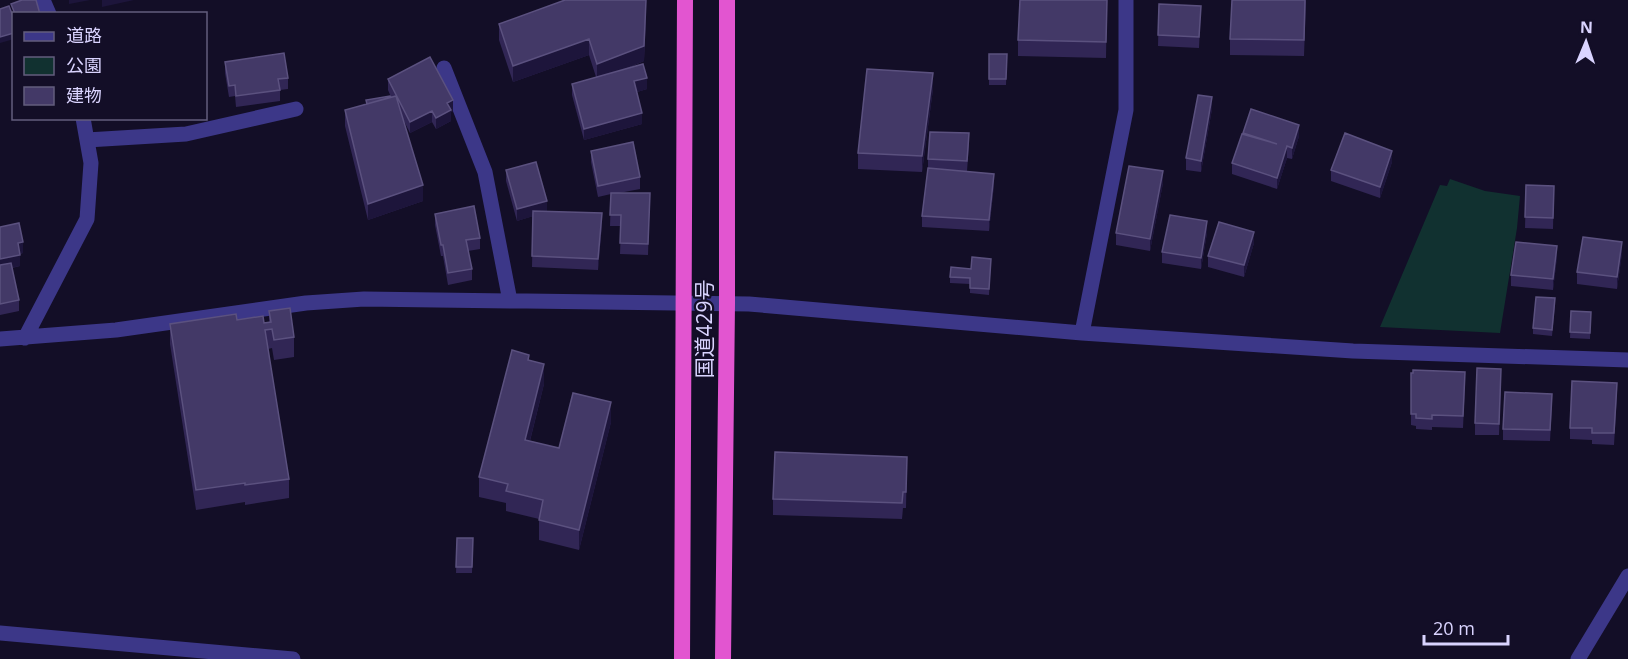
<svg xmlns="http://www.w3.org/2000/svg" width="1628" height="659" viewBox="0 0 1628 659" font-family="'Open Sans','Noto Sans JP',sans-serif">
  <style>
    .green { fill: #113130 }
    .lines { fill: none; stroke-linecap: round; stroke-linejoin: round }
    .minor { stroke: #3c3788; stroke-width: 15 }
    .tertiary { stroke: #3c3788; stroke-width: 15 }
    .trunk { stroke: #e255d0; stroke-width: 16 }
    .wall { fill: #312655 }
    .shaded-wall { fill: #1d153b }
    .building { fill: #433967; stroke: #5b517f; stroke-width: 1.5 }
    .labels { text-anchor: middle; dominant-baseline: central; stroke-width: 4.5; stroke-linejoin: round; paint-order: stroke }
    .street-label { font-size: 21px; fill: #dad4ff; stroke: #130e27 }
  </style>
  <rect width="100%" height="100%" fill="#130e27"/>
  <path class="green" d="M1450,179L1485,191L1520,196L1517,228L1500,333L1380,327L1440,185L1447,186Z"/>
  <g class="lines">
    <path class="minor" d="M43,0L49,14
      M444,68L485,172L510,301
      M87,140L186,134L296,109
      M1082,333L1126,110V0
      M25,338L87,219L91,163L83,118
      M0,339L116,330L306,303L364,299L749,304L1082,333L1353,351L1628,360
      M1578,659L1628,576"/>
    <path class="tertiary" d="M0,633L293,659"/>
    <path class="trunk" d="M682,659L685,0
      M723,659L727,304V0"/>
  </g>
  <path class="wall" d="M1107,0L1106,58L1018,56V40Z
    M1306,0L1304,56L1230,55V39Z
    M1159,4L1201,6L1199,48L1158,46Z
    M646,16L644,61L626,69L647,89L637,92L642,124L584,140L572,95V84L596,77L589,55L513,82L499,40V24Z
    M989,54H1007L1006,85H989Z
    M225,62L288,78V89L280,90V101L236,107L235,96L229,97L225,73Z
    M388,79L453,111L451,112V121L436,129L432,122L410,133L403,119L423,201L368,220L345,126V110L366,104V100L391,97L388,90Z
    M933,89L922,172L858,169V153Z
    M1212,109L1201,172L1186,170V158Z
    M1243,133L1299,136L1292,159L1287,158L1277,189L1232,174V163Z
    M969,144L967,171L994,185L989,231L922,227V216L928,168V159Z
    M591,151L640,177V189L619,193H650L648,255L620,254L621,226H610L611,194L598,197L591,162Z
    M1392,162L1380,198L1331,181V170Z
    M506,170L547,212L602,224L598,270L532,267L533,216L517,221L506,181Z
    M1163,183L1150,251L1116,245V233Z
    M1526,185L1554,186L1553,229L1525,228Z
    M435,214L480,238V249L468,251L472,269V280L448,285L443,256H441L435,225Z
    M0,227L23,253L20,254V266L12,268L19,300V311L0,315Z
    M1207,233L1201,269L1162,263V252Z
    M1254,243L1244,277L1208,267V256Z
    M1622,253L1617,289L1577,284V272Z
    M1557,257L1553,290L1511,286V275Z
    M991,259L989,295L970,293V284L950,283V277L971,269Z
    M1555,304L1552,336L1533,334V328Z
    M269,311L294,337V357L274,360L272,348L268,349L289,479V498L245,505V502L196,510L170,344V324L237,320L264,323H269Z
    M1571,311L1591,312L1590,339L1570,338Z
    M529,360L544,384L530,441L559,448L611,422L579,550L539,540V519L506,511V503L479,497V477Z
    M1411,373L1465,384L1463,428L1432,427V430L1416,429V426L1411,425Z
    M1501,380L1499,435H1475V423Z
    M1617,394L1614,445L1592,444V440L1570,439V428Z
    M1552,405L1550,441L1503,440V429Z
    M907,457L906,508H903L902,519L773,515V499Z
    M457,538H473L472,573H456Z"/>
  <path class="shaded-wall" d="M69,0H90L69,4Z
    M102,0H134L102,7Z
    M646,0L644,61L597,80V64Z
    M14,33V39L0,43V37Z
    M589,39V55L513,82V66Z
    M933,73V89L922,172V156Z
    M647,78V89L634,93V81Z
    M1212,97V109L1201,172V161Z
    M453,100V111L451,112V121L436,129V118L447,103Z
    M432,111V122L410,133V122Z
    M642,113V124L584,140V129Z
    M1299,125V136L1292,159V148Z
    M1287,146V158L1277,189V178Z
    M1392,151V162L1380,198V187Z
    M1163,171V183L1150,251V239Z
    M994,174V185L989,231V220Z
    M423,185V201L368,220V204Z
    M547,201V212L517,221V209Z
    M602,213V224L598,270V259Z
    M1207,221V233L1201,269V258Z
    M1254,232V243L1244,277V265Z
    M23,242V253L18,254V243Z
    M1622,242V253L1617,289V277Z
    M1557,246V257L1553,290V279Z
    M20,255V266L0,270V259Z
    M544,364V384L525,460V440Z
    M611,402V422L579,550V530Z"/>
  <path class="building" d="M22,0H36L40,14H15L11,4Z
    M565,0H646L644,46L597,64L589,39L513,66L499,24Z
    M1020,0H1107L1106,42L1018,40Z
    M1232,0H1305L1304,40L1230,39Z
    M1159,4L1201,6L1199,37L1158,35Z
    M9,6L14,19V33L0,37V9Z
    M284,53L288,78L278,79L280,90L236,96L235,85L229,86L225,62Z
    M989,54H1007L1006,79H989Z
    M430,57L453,100L447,103L451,110L436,118L432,111L410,122L388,79Z
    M643,64L647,78L634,81L642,113L584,129L572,84Z
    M867,69L933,73L922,156L858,153Z
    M1198,95L1212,97L1201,161L1186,158Z
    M390,96L391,97L367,104L366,100Z
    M396,96L423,185L368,204L345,110Z
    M1251,109L1299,125L1292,148L1287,146L1277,178L1232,163L1242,134L1277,144L1243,133Z
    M930,132L969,133L967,161L928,159Z
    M1345,133L1392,151L1380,187L1331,170Z
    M633,142L640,177L598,186L591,151Z
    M536,162L547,201L517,209L506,170Z
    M1129,166L1163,171L1150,239L1116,233Z
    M928,168L994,174L989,220L922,216Z
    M1526,185L1554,186L1553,218L1525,217Z
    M611,193H650L648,244L620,243L621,215H610Z
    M474,206L480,238L466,240L472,269L448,273L443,245H441L435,214Z
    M533,211L602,213L598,259L532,256Z
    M1170,215L1207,221L1201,258L1162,252Z
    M1219,222L1254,232L1244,265L1208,256Z
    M19,223L23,242L18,243L20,255L0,259V227Z
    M1583,237L1622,242L1617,277L1577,272Z
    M1516,242L1557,246L1553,279L1511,275Z
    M972,257L991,259L989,289L970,288V278L950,277L951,267L971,269Z
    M11,263L19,300L0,304V265Z
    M1536,297L1555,298L1552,330L1533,328Z
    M290,308L294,337L274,340L272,329L265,330L289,479L245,485V483L196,490L170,324L236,314L237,320L263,316L264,323L271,322L269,311Z
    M1571,311L1591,312L1590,333L1570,332Z
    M512,350L529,355L528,360L544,364L525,440L559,448L573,393L611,402L579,530L539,520L543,500L506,491L508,484L479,477Z
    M1477,368L1501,369L1499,424L1475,423Z
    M1413,370L1465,372L1463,416L1432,415V419L1416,418V414H1411V373H1413Z
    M1572,381L1617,383L1614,433H1592V428H1570Z
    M1505,392L1552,394L1550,430L1503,429Z
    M775,452L907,457L906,492H903L902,503L773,499Z
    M457,538H473L472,567H456Z"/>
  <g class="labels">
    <g class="street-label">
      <text transform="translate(704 329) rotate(-90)">国道429号</text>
    </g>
  </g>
  <rect x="12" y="12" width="195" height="108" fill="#130e27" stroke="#635d7d" stroke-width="1.5"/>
  <rect x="24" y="32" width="30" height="9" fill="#3c3788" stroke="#635d7d" stroke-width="1.5"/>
  <text x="66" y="42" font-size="18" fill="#dad4ff">道路</text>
  <rect x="24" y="57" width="30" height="18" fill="#113130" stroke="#635d7d" stroke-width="1.5"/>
  <text x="66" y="72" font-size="18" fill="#dad4ff">公園</text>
  <rect x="24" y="87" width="30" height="18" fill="#433967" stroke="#635d7d" stroke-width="1.5"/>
  <text x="66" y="102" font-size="18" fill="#dad4ff">建物</text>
  <g transform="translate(1586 42) rotate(2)" stroke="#130e27" stroke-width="4.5" paint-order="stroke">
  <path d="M0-4.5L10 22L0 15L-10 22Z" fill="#dad4ff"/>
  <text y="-9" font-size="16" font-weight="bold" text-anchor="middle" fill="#dad4ff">N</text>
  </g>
  <path d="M1424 635v9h84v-9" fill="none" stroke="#dad4ff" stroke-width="3"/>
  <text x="1433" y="635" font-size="18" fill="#dad4ff" stroke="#130e27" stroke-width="4.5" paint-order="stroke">20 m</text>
</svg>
